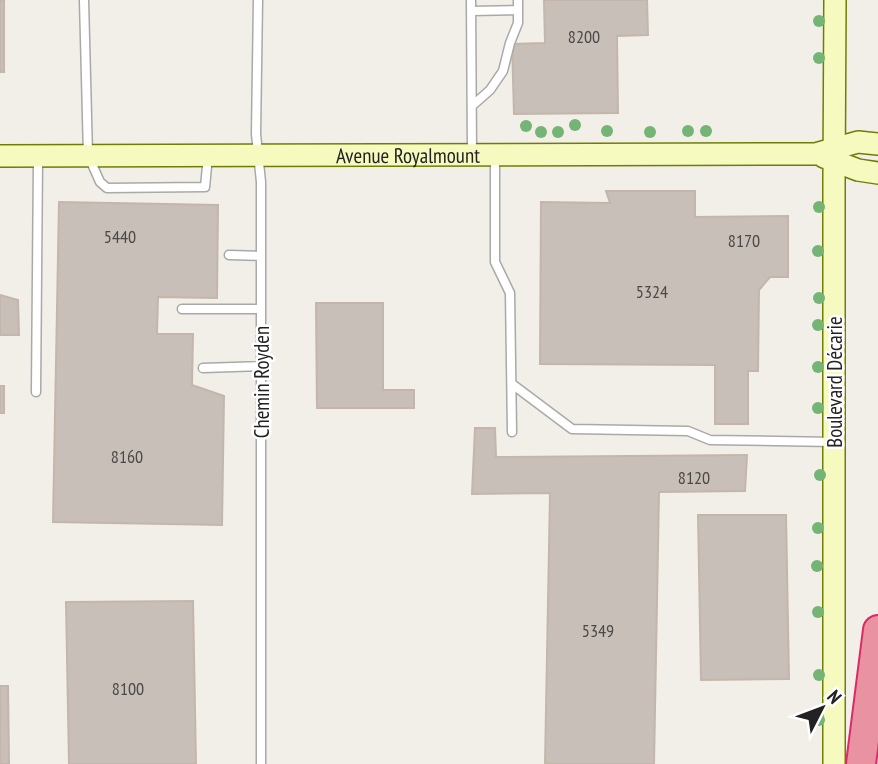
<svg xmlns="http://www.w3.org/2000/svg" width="878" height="764" viewBox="0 0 878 764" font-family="'PT Sans Narrow',sans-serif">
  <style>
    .building { fill: #c7bfb8; stroke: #c4b6ab; stroke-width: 2 }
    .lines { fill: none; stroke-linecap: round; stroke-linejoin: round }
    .lane-casing { stroke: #a9a9a9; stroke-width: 11 }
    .secondary-casing { stroke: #707d05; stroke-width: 24 }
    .highway-casing { stroke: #dc2a67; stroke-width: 32 }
    .lane { stroke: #fff; stroke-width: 8 }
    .secondary { stroke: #f7fabf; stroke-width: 21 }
    .highway { stroke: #e892a2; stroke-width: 28 }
    .tree { fill: #74b475 }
    .labels { text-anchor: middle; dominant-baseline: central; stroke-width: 5; stroke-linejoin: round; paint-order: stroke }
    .number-label { font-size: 18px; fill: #4b4948 }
    .street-label { font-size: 21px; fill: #222; stroke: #fff }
  </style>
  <rect width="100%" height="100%" fill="#f2efe9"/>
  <path class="building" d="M0,0H4V72H0Z
    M544,0H647L648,35L617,36L618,113L514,114L512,44L545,43Z
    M606,191H695V217L788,216V277H770L759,290L758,371H748V424H715V365L540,364L541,202L610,203Z
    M59,202L218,205L217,298L158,297L157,334H193L192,385L224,396L222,525L53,522Z
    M0,295L18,300L19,335H0Z
    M316,303H383V390H414V408H317Z
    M0,386H4V413H0Z
    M475,428H495L496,457L747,455L745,491L659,492L654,764H550L545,763L550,493L472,494Z
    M698,515H786L789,679L701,680Z
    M193,601L196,764H69L66,602Z
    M0,686H8L9,764H0Z"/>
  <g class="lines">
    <g class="lane-casing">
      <path id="lane" d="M84,0L88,155L100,182L107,188L205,187L208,156
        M258,0L256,134L261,182V764
        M471,0L472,154
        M471,11L518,10
        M473,105L490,90L503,71L510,43L518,23V0
        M495,157V262L510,293L512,432
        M229,255L261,256
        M182,309H260
        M203,368L260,366
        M512,384L572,429L688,431L710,440L834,442
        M36,392L38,159"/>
    </g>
    <g class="secondary-casing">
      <g id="secondary">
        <path id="s1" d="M0,156L795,154H815L858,142L878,144"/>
        <path d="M824,157L858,170L878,173"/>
        <path d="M834,764V182L835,0"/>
      </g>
    </g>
    <g class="highway-casing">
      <path id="highway" d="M861,764L878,630"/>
    </g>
    <use href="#lane" class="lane"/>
    <use href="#secondary" class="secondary"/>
    <use href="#highway" class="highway"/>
  </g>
  <g class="tree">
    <circle cx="819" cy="21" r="6"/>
    <circle cx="819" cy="58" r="6"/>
    <circle cx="575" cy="125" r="6"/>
    <circle cx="526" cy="126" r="6"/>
    <circle cx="607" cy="131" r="6"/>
    <circle cx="688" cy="131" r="6"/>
    <circle cx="706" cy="131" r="6"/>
    <circle cx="541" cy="132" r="6"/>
    <circle cx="558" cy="132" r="6"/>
    <circle cx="650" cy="132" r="6"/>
    <circle cx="819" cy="207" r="6"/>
    <circle cx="818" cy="251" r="6"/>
    <circle cx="819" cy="298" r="6"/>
    <circle cx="818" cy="325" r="6"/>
    <circle cx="818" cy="367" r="6"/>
    <circle cx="818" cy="408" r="6"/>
    <circle cx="820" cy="475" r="6"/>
    <circle cx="818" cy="528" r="6"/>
    <circle cx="817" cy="566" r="6"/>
    <circle cx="818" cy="612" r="6"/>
    <circle cx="819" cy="675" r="6"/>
    <circle cx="819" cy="720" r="6"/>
  </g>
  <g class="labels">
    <g class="number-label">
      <text x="584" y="36">8200</text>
      <text x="120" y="236">5440</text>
      <text x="744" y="240">8170</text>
      <text x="652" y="291">5324</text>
      <text x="127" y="456">8160</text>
      <text x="694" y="477">8120</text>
      <text x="598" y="630">5349</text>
      <text x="128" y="688">8100</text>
    </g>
    <g class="street-label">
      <text stroke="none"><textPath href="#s1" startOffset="408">Avenue Royalmount</textPath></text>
      <text transform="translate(261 382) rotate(-90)">Chemin Royden</text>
      <text transform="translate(834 382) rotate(-90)">Boulevard Décarie</text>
    </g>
  </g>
  <g transform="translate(822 708) rotate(48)" stroke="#ffffff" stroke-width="5" paint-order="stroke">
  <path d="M0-5L12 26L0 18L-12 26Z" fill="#222222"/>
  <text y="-10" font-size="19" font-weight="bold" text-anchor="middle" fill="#222222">N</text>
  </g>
</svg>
